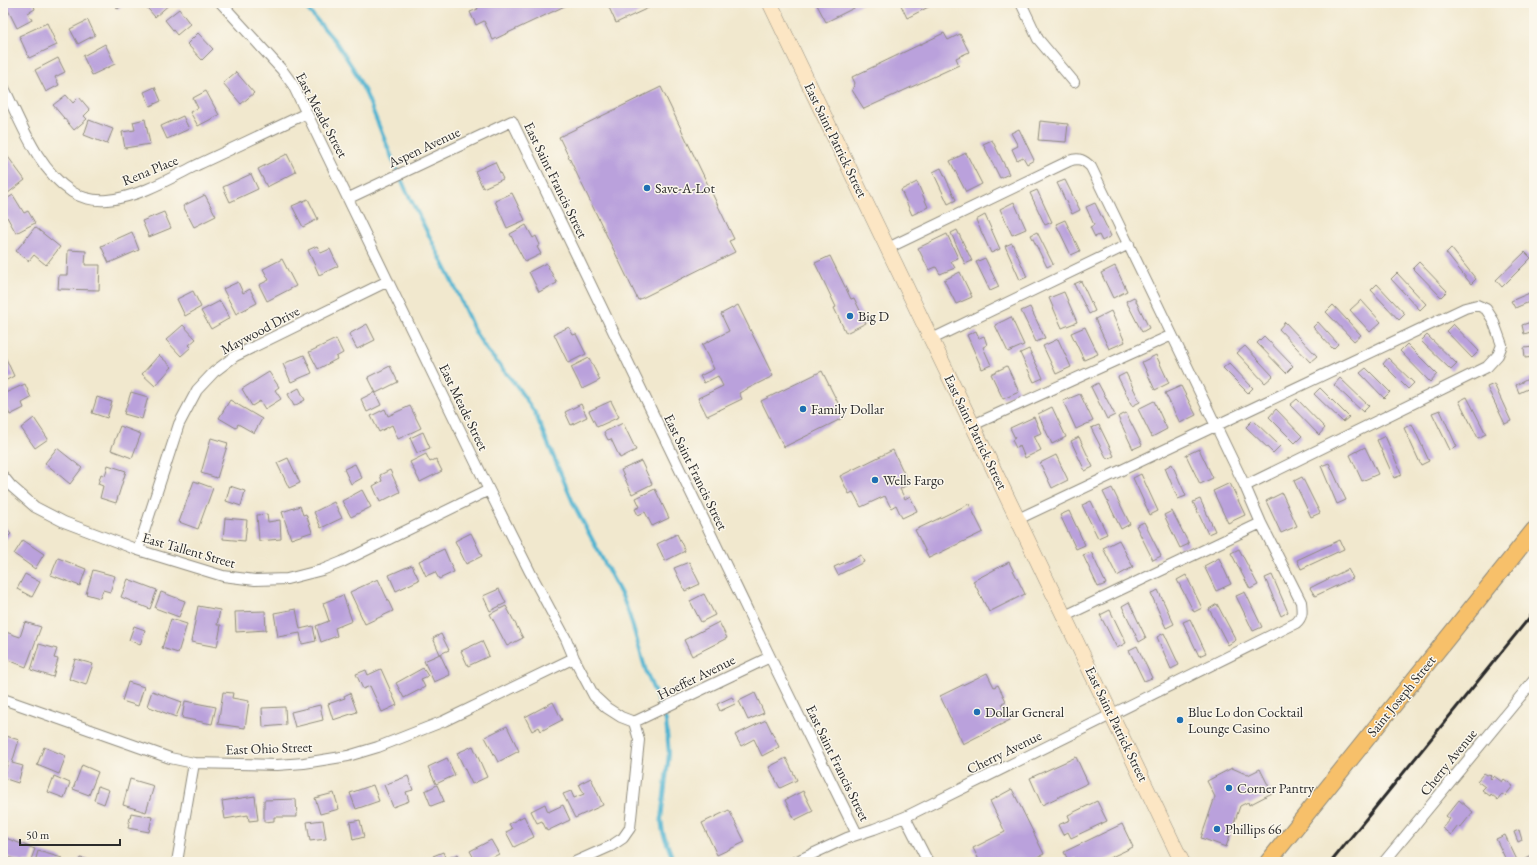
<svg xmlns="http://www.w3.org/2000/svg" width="1537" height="865" viewBox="0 0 1537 865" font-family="'EB Garamond',serif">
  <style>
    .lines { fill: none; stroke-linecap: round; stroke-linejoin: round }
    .stream { stroke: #51b4d0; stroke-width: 4 }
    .building { fill: #baa1dc }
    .minor-casing { stroke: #8e8a7c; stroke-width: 12 }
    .secondary-casing { stroke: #8e8a7c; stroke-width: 16 }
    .primary-casing { stroke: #8e8a7c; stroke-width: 18 }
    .minor { stroke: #fff; stroke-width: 10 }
    .secondary { stroke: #fce6c4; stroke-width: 15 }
    .primary { stroke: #f7c06b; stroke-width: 16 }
    .rail { stroke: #2b2b2b; stroke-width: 3 }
    .poi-dot { fill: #1f6fb2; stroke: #fbf7ec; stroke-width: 1.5 }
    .labels { text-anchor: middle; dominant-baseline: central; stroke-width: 3; stroke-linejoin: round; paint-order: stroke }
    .street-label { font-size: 14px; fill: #2b2b2b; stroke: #fbf7ec }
    .poi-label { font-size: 14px; fill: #2b2b2b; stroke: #fbf7ec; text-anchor: start }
  </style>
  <rect width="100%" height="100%" fill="#fbf7ec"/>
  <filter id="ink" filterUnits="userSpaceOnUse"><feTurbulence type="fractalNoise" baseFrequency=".025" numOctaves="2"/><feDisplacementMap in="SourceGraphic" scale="8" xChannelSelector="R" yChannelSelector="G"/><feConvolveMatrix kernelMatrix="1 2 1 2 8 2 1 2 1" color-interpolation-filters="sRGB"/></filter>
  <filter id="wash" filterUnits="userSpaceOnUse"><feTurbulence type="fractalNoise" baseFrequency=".012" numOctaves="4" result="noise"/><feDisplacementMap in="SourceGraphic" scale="16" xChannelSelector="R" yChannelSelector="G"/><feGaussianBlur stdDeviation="0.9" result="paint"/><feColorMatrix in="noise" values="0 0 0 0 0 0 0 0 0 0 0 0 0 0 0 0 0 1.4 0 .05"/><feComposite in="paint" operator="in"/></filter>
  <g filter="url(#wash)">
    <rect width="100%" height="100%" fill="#f1e8ce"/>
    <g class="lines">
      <path class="stream" d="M302,3L336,42L353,68L366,94L392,158L405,188L451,279L475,332L486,349L516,385L535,413L574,505L623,598L630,617L646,671L666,721L669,754L661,819L663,833L674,862"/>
    </g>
    <g id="blocks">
      <path class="building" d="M12,3H33L35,9L28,13L32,20L17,28L6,6Z
        M113,3H125L118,9Z
        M143,3H171L155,17Z
        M475,3H571L493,40L484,21L476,25L470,12L478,9Z
        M607,3H659L616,23Z
        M816,3H864L826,22Z
        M900,3H936L907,18Z
        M179,9L190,24L177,35L165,20Z
        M88,20L95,35L78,44L70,29Z
        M47,23L57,45L29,58L19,36Z
        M198,33L213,49L202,60L187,44Z
        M944,33L948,40L960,34L969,52L956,58L959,65L864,109L852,90L855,83L852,77Z
        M105,44L115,64L92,75L83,56Z
        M58,58L65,72L55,77L59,85L46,92L35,70Z
        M236,72L254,93L241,104L223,83Z
        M155,87L161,101L150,106L144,92Z
        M661,87L734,239L729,241L735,252L638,300L559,137Z
        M206,91L219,115L198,126L190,112L198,108L193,98Z
        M66,95L73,103L79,97L90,110L84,116L87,119L74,130L53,105Z
        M183,116L189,129L167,139L161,126Z
        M145,119L150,144L125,148L122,132L135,130L133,122Z
        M89,120L113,129L107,144L84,135Z
        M1040,121L1068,124L1066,142L1038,140Z
        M1019,129L1034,160L1027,164L1023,157L1017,160L1012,149L1018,146L1011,133Z
        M992,140L1009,174L1000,178L983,144Z
        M3,150L25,180L3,197Z
        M966,153L982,184L966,192L950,161Z
        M287,154L296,172L267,187L258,169Z
        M495,162L503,179L483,188L475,171Z
        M941,168L956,200L948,204L933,172Z
        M251,174L258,189L230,202L223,187Z
        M1065,180L1080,210L1072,214L1057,183Z
        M917,182L928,207L912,215L901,190Z
        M1037,190L1052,222L1045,225L1030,193Z
        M512,193L525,220L507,228L495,201Z
        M13,195L24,213L28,211L35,223L16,233L7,217L3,219V201Z
        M205,195L216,216L194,227L183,206Z
        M308,199L318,219L303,227L292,206Z
        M1014,202L1026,229L1012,235L1000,209Z
        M1095,203L1111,236L1102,241L1099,235L1095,237L1090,227L1094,225L1086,207Z
        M164,212L171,228L149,237L142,221Z
        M985,215L1000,249L991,253L976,220Z
        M1065,220L1080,251L1071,255L1056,224Z
        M526,225L533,238L536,236L540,245L537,247L541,254L525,262L510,234Z
        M35,227L60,247L46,265L34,255L29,261L16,251Z
        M957,230L972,261L965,264L951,233Z
        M132,232L139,250L109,263L101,246Z
        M1037,232L1053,264L1047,267L1031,235Z
        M947,234L958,258L951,261L955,268L940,274L936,267L929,270L918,248Z
        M1012,243L1027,277L1020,280L1005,246Z
        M317,246L321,253L330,249L338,266L319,275L308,250Z
        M1451,248L1476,279L1471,284L1446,253Z
        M68,250L86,251L85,265H100L99,290L58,289L59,275H67Z
        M1525,252L1531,258L1502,287L1496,280Z
        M830,256L851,299L854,298L866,323L846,333L834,308L836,307L815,263Z
        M985,258L999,287L990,291L976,262Z
        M282,259L296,286L267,301L259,285L269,280L263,269Z
        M1419,262L1447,291L1441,297L1413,268Z
        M546,263L557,283L539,292L529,272Z
        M1115,266L1127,291L1113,298L1101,273Z
        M960,272L972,297L956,304L944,280Z
        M1397,273L1426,304L1420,310L1391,279Z
        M1081,281L1095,311L1089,314L1074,284Z
        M238,282L243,293L250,289L257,303L236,314L223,289Z
        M1377,284L1405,314L1399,320L1371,290Z
        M193,291L201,307L185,316L177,299Z
        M1534,291V300L1515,308L1511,301Z
        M1064,292L1077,322L1062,328L1049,298Z
        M1134,297L1149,328L1142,332L1126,301Z
        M1361,300L1381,322L1370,332L1350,310Z
        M220,301L230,318L211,329L201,311Z
        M738,305L773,376L739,393L742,399L707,416L698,398L723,386L718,376L704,383L700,376L714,369L702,345L729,331L721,314Z
        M1333,305L1361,335L1354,341L1326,312Z
        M1030,307L1045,338L1036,342L1021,311Z
        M1111,311L1125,342L1109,349L1095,319Z
        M1011,317L1024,345L1008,352L995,325Z
        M1534,321V331L1524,334L1522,325Z
        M1285,322L1317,356L1310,362L1279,329Z
        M1318,322L1338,344L1333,349L1313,327Z
        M367,324L375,340L357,349L349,334Z
        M1453,324L1479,351L1472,358L1446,331Z
        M183,325L196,339L189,345L191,347L181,356L166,340Z
        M569,327L573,335L576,334L586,354L568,363L554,334Z
        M1085,327L1098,354L1084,360L1071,333Z
        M976,331L979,338L984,336L987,345L983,347L991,365L982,369L967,335Z
        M1427,335L1457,364L1451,370L1421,341Z
        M1264,336L1293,366L1286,373L1257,343Z
        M336,339L343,353L336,357L337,359L318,369L309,352Z
        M1058,339L1071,367L1056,374L1043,346Z
        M1407,344L1437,374L1430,382L1400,351Z
        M1245,346L1273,376L1265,383L1237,353Z
        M1534,347V357L1525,358L1524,348Z
        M1029,349L1043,378L1034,382L1020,353Z
        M3,352L14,376L3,382Z
        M159,355L172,367L155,386L142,374Z
        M304,355L312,373L291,382L283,364Z
        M1156,355L1169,383L1155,390L1142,362Z
        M589,358L600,380L582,389L571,367Z
        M1388,358L1414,383L1408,389L1383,364Z
        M1229,363L1253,388L1248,393L1223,368Z
        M390,366L398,382L376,393L368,377Z
        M1007,366L1019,392L1003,399L991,374Z
        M1366,368L1390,392L1384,398L1360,373Z
        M822,371L845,417L784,447L761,401Z
        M269,372L279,387L275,390L281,399L265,409L260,401L252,406L242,389Z
        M1126,373L1140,402L1132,406L1118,377Z
        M1534,376V386L1519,393L1516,385Z
        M1340,378L1369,406L1363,412L1334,385Z
        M1098,383L1115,415L1107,419L1091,387Z
        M25,384L31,398L22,403L24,408L10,415L3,400V394Z
        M1494,384L1511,421L1505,424L1487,387Z
        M1181,386L1196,415L1180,423L1165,393Z
        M299,388L305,400L294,406L288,394Z
        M1320,388L1349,417L1343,422L1314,394Z
        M131,392L148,397L142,419L124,414Z
        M375,392L381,405L367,412L361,399Z
        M1080,394L1093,421L1076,429L1063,401Z
        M97,397L112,402L107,418L92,413Z
        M1467,397L1486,434L1478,438L1459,401Z
        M1297,399L1325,428L1319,435L1290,405Z
        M230,400L262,419L254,433L238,424L236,428L219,418Z
        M611,401L619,417L597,427L589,411Z
        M1154,401L1167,429L1152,437L1138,409Z
        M581,404L587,417L571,425L565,412Z
        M410,406L421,428L398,439L392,425L379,432L371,416L385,409L388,416Z
        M1052,407L1066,437L1052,444L1038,414Z
        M1276,409L1302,436L1295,443L1269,417Z
        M1440,410L1457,447L1450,450L1432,413Z
        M1126,413L1142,445L1133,449L1118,417Z
        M1034,417L1041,433L1034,436L1041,450L1025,458L1020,446L1016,448L1012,440L1015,438L1010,428Z
        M34,418L48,439L35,448L21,428Z
        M1253,420L1280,446L1273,453L1246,427Z
        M623,423L636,450L620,458L611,439L608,440L604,432Z
        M1412,424L1429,461L1421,465L1404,428Z
        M1099,425L1114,456L1107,459L1091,428Z
        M120,426L141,434L132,458L111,450Z
        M423,432L430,448L417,453L410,438Z
        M1385,436L1402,475L1394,478L1377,440Z
        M1079,437L1093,467L1085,471L1071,441Z
        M211,438L228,443L217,478L201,473Z
        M1365,447L1378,474L1362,481L1350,455Z
        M57,448L82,468L70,484L45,463Z
        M1199,449L1213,478L1200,484L1186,455Z
        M893,450L909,484L900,489L905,499L910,496L917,511L902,518L896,505L891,508L885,496L861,507L853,492L849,494L840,476Z
        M426,454L430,462L436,459L442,471L420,482L410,462Z
        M1056,455L1068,480L1052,488L1040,463Z
        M288,458L300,483L289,488L277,463Z
        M641,461L652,484L632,494L621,470Z
        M1329,463L1346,500L1337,504L1321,466Z
        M355,464L362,478L351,484L344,469Z
        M1172,464L1186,496L1178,499L1165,468Z
        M108,465L126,471L116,503L100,498L103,486L98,484L101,474L105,476Z
        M390,470L400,492L380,502L373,486L382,481L380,475Z
        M1141,474L1158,511L1150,515L1133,478Z
        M1302,477L1320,513L1311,517L1294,481Z
        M194,481L213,488L198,529L179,522Z
        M1230,483L1245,515L1228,523L1213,491Z
        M230,486L245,491L241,506L226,501Z
        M1112,488L1130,524L1121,529L1103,492Z
        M655,489L669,518L652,526L645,512L638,515L635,509L640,507L636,498Z
        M362,490L371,507L351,517L342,501Z
        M1282,493L1297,526L1281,533L1266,501Z
        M1200,499L1215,531L1208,534L1193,502Z
        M1091,501L1107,534L1098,538L1082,505Z
        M334,502L342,518L321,528L314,512Z
        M969,504L983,532L929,558L915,530Z
        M300,506L303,515L306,514L312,532L291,539L282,512Z
        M1069,511L1085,545L1076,549L1060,515Z
        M1172,511L1189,544L1180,548L1164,515Z
        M267,514L268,522L280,520L281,539L259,541L257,515Z
        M225,518L247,520L245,541L223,539Z
        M1144,522L1161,556L1153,560L1136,526Z
        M3,525L11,534L3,542Z
        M471,533L482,556L466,564L455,541Z
        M677,534L685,551L665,561L657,544Z
        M23,540L44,554L35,569L14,554Z
        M1119,540L1133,567L1117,576L1103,548Z
        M1340,540L1344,549L1301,569L1297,560Z
        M444,549L454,572L439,579L435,572L426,576L419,561Z
        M1239,549L1258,585L1250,589L1231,553Z
        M1091,552L1106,584L1098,587L1083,555Z
        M861,555L864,562L838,575L834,567Z
        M58,558L86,569L80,586L51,575Z
        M1219,558L1231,584L1216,591L1204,566Z
        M689,562L700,584L685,591L674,568Z
        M1009,562L1025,594L989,612L973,581Z
        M412,565L419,580L396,591L389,575Z
        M1348,569L1353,578L1315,596L1310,588Z
        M93,570L115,576L110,592L103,590L100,598L86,594Z
        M25,574L40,582L32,597L17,589Z
        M1186,575L1202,608L1194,612L1177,580Z
        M1272,575L1288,612L1281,616L1265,578Z
        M128,579L157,590L150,609L121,597Z
        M378,579L393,611L365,624L350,592Z
        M499,589L506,603L490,611L483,596Z
        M1158,590L1174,624L1166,628L1151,594Z
        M161,592L185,601L179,617L155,608Z
        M1245,592L1262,627L1253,631L1236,596Z
        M704,594L715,615L701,622L690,601Z
        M343,595L352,621L335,628L337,636L321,642L316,626L329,621L323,603Z
        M1129,602L1146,638L1139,642L1122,606Z
        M1217,604L1236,640L1228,645L1209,609Z
        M198,606L220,610L217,625H221L217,647L191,642Z
        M506,606L523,638L507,646L490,614Z
        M296,609L300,629L313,626L316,641L302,644L300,633L278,637L274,613Z
        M1110,610L1126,643L1117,648L1100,615Z
        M265,611L266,630L236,632L235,612Z
        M171,619L187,624L178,653L162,648Z
        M1190,619L1206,653L1199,656L1183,622Z
        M25,622L41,627L26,667L3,658V631L20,637Z
        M719,622L727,638L692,656L684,640Z
        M134,626L145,630L140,645L129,640Z
        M1164,633L1179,665L1171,669L1157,637Z
        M441,634L449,650L440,654L450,675L434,682L424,661L440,654L433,638Z
        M482,641L489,656L468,666L461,651Z
        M39,644L57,649L54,658L58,659L53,677L31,670Z
        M1137,646L1152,678L1144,681L1129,650Z
        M75,659L93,664L86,685L69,679Z
        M423,668L428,676L421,679L425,687L404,698L396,683Z
        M381,669L397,705L382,712L370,686L363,689L356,674L366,670L368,675Z
        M987,673L994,687L998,685L1006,701L1002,703L1010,720L963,744L940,696Z
        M128,682L144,687L138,706L122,701Z
        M152,691L182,702L176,717L147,706Z
        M223,692L233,693L232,698L249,701L245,728L218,724Z
        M350,693L357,712L333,720L328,704L345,698L344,696Z
        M755,693L764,713L748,720L739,701Z
        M732,697L735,704L720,711L717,704Z
        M185,701L216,707L212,724L182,718Z
        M553,702L562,720L541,731L539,727L532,731L525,717Z
        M320,705L323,720L295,727L291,712Z
        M285,707L286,725L263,727L262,708Z
        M766,720L779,747L762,756L754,739L741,746L735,735Z
        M507,726L519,751L498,762L485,737Z
        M3,735L19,740L12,763L23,766L18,783L3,778L8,762L3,760Z
        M473,746L487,777L472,784L457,753Z
        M44,747L66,756L59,774L37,765Z
        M1076,757L1088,783L1042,805L1030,778Z
        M447,758L455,775L436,784L428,767Z
        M786,758L797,780L780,788L769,767Z
        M82,765L98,772L89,795L73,789Z
        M1232,768L1248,775L1260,769L1272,793L1249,805L1248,802L1240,806L1226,847L1201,838L1215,797L1207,781Z
        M1484,773L1487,775L1489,774L1491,776L1490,778L1491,779L1494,776L1502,782L1504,779L1513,786L1505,796L1502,794L1498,800L1491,794L1490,796L1482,790L1485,787L1477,781Z
        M54,776L70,783L64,798L48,792Z
        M408,776L413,790L406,792L409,801L393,807L384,785Z
        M591,778L603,805L575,818L563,794L571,791L574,798L584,794L579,784Z
        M130,779L154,786L146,812L123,805Z
        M373,785L379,801L356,809L350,793Z
        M437,785L444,801L431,806L425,791Z
        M98,786L109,790L104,804L94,800Z
        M1012,789L1044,854L1027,862H980L973,848L1005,832L990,801Z
        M803,791L813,811L795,820L785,800Z
        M334,793L339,809L320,814L315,798Z
        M255,796L258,820L249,821L248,815L225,819L222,801Z
        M296,799L297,817H274V821L264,822V800Z
        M1459,800L1473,812L1460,828L1458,826L1451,835L1442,828L1450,819L1446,816Z
        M1097,801L1107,821L1071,838L1068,832L1063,835L1058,825L1070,820L1068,815Z
        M545,804L548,812L563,805L570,820L547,831L542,821L537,823L531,811Z
        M729,810L745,842L717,855L702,823Z
        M131,813L152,817L149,832L128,828Z
        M524,816L534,837L514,847L506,832L512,829L509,824Z
        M323,820L326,839L310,841L307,822Z
        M360,820L364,837L353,840L350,822Z
        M1122,824L1133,847L1101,862H1078L1076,858L1069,862L1064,852Z
        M1519,830L1522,840L1518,842L1514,832Z
        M1505,835L1518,862H1507L1496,839Z
        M3,837L35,849L30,862H21L3,855Z
        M491,840L499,854L483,862H476L470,851Z
        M38,851L62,858L61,862H35Z
        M443,852L446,859L458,854L461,862H435L433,856Z
        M1534,855V862H1520Z
        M80,858L95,861V862H79Z"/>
    </g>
  </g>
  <g filter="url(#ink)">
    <use href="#blocks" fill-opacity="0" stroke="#8e8a7c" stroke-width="1"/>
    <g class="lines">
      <g class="minor-casing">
        <path id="minor" d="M221,3L282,70L293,85L489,490L530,572L566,639L574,658L594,696L607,708L621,717L634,722L639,740L630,828L623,838L611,846L575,862
          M1021,3L1038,39L1074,82
          M3,86C21,122 37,169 72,192C83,199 94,201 107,200C139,197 169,179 197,165C234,148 271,130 307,113
          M349,198L512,121L770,657L857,834
          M932,339L1129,244
          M973,425L1172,335
          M3,476L11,486L35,507L64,522L138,550L223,576L255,580L287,579L322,570L342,562L489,490
          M1018,519L1465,308L1477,305L1486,309L1493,320L1502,345L1498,355L1487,367L1245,486
          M138,550L179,424L197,390L214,372L235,356L388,281
          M1065,616L1261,523
          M3,699L170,758L194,763L277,765L304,763L348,756L378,747L444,721L574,658
          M634,722L770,657
          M905,817L928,862
          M177,862L194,763
          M795,862L847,838L874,829L905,817L1296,623C1303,617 1302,611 1301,602L1261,523L1245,486L1091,167C1084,160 1079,157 1069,161L888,248
          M1384,862L1534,680"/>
      </g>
      <g class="secondary-casing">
        <path id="secondary" d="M770,3L1182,862"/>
      </g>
      <g class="primary-casing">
        <path id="primary" d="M1268,862L1534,530"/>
      </g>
      <use href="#minor" class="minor"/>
      <use href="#secondary" class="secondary"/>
      <use href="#primary" class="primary"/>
      <path class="rail" d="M1331,862L1534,612"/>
    </g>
  </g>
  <g class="poi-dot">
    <circle cx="647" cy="188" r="4"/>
    <circle cx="850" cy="316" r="4"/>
    <circle cx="803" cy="409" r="4"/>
    <circle cx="875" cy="480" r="4"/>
    <circle cx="977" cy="712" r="4"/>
    <circle cx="1180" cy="720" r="4"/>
    <circle cx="1229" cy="788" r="4"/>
    <circle cx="1217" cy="829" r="4"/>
  </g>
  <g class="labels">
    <g class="street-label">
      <text transform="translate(322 115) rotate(62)">East Meade Street</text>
      <text transform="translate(836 140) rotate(64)">East Saint Patrick Street</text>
      <text transform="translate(424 147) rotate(-25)">Aspen Avenue</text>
      <text transform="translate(150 170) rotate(-22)">Rena Place</text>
      <text transform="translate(556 180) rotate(64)">East Saint Francis Street</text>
      <text transform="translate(260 330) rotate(-28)">Maywood Drive</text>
      <text transform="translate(464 407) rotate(64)">East Meade Street</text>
      <text transform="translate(976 432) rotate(64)">East Saint Patrick Street</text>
      <text transform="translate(696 472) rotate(64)">East Saint Francis Street</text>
      <text transform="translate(189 550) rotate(16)">East Tallent Street</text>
      <text transform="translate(696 677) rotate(-26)">Hoeffer Avenue</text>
      <text transform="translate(1401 696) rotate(-51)">Saint Joseph Street</text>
      <text transform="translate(1117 724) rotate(64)">East Saint Patrick Street</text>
      <text transform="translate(269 748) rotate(-2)">East Ohio Street</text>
      <text transform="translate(1004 752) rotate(-26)">Cherry Avenue</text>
      <text transform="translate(1448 762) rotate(-51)">Cherry Avenue</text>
      <text transform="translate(838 763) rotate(64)">East Saint Francis Street</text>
    </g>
    <g class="poi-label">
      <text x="655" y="188">Save-A-Lot</text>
      <text x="858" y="316">Big D</text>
      <text x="811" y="409">Family Dollar</text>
      <text x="883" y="480">Wells Fargo</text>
      <text x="985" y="712">Dollar General</text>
      <text x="1188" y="712">Blue Lo don Cocktail<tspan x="1188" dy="16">Lounge Casino</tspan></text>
      <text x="1237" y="788">Corner Pantry</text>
      <text x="1225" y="829">Phillips 66</text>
    </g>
  </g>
  <rect width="1537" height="865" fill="none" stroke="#fbf7ec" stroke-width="16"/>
  <path d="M20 839v6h100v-6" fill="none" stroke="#2b2b2b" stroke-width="2"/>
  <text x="26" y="839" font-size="12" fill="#2b2b2b" stroke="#fbf7ec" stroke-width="3" paint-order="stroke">50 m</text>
</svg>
